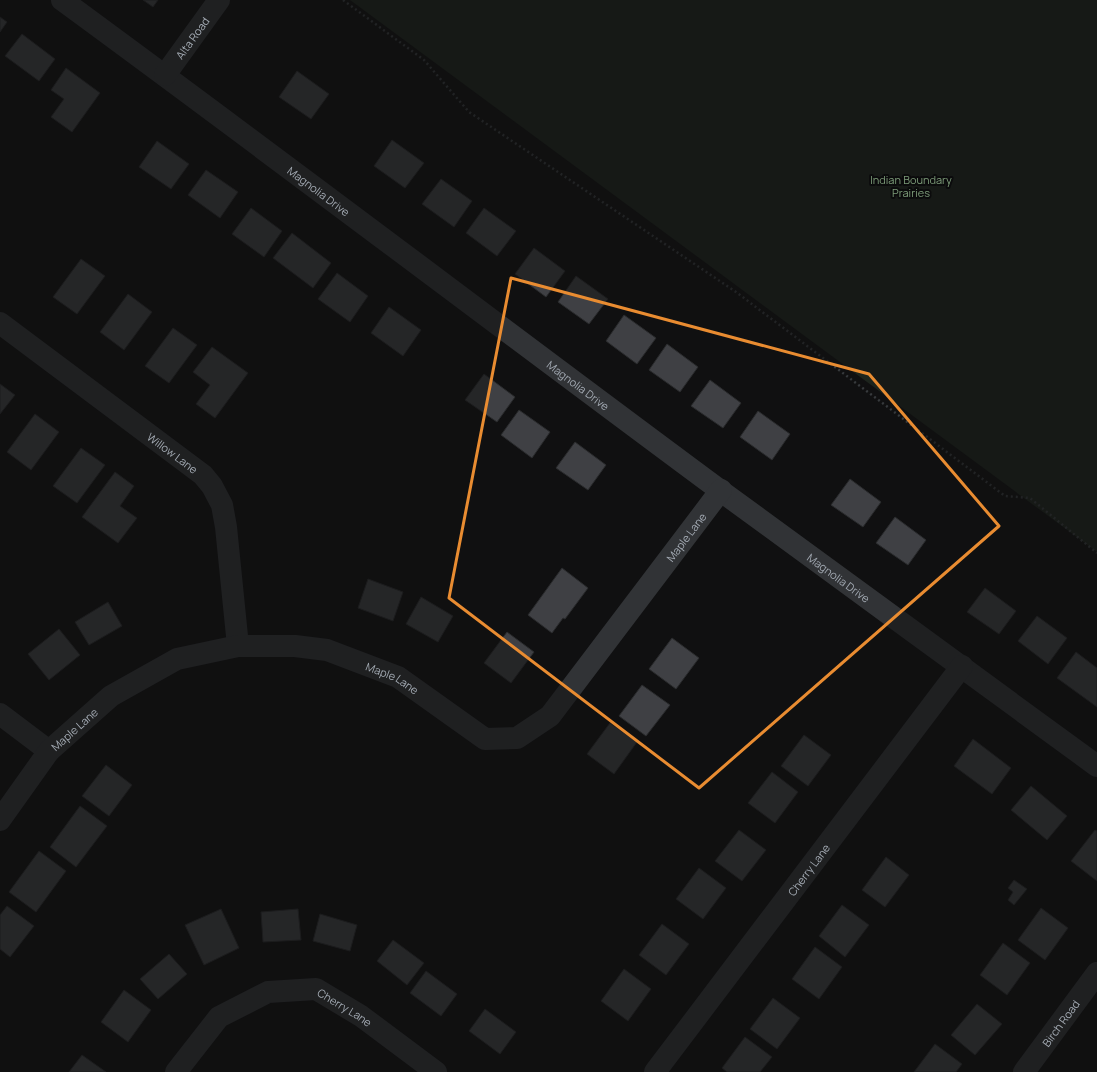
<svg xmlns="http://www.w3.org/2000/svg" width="1097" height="1072" viewBox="0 0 1097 1072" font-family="Manrope,sans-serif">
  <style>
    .green { fill: #1d241d }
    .building { fill: #3f4044; stroke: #2a2b2d }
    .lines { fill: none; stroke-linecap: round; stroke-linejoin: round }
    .path { stroke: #373a3d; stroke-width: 2.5; stroke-dasharray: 2 3; stroke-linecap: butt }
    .minor { stroke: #313336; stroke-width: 22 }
    .marked { fill: none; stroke: #e98c31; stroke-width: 3; stroke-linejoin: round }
    .labels { text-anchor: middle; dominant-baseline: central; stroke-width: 4; stroke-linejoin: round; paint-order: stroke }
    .street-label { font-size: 11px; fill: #a2a9b2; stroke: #0b0b0c }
    .park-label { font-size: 11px; fill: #7d9c79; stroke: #0b0b0c }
  </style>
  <rect width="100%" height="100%" fill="#101011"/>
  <path class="green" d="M350,0H1097V552Z"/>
  <path class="building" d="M143,0H158L153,7Z
    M0,17L7,22L0,32Z
    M22,34L55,59L39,81L5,56Z
    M66,68L100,93L72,132L51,117L64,99L51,90Z
    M297,71L329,94L311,119L279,97Z
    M392,140L424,163L405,188L374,166Z
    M157,141L189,164L171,189L139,167Z
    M206,170L238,192L220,218L188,195Z
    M441,179L472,201L454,227L422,204Z
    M251,208L282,231L264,257L232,234Z
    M484,208L516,231L497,256L466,233Z
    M292,233L331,263L313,288L273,258Z
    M534,248L565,271L546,297L515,274Z
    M81,259L105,276L77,314L53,297Z
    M337,273L368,296L350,322L318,299Z
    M576,276L608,299L589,324L558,302Z
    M128,294L152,312L124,350L100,332Z
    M389,307L421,330L403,356L371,333Z
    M624,315L656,338L637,364L606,341Z
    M173,328L197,345L169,383L145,366Z
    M667,344L698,367L680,392L649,370Z
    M212,347L248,373L215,418L196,404L210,385L193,372Z
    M484,374L515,397L497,422L465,400Z
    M710,380L741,403L723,428L691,406Z
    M0,384L15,395L0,414Z
    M519,410L550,432L532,458L501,435Z
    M758,411L790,434L772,460L740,437Z
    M35,414L59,432L31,470L7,452Z
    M575,442L606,465L588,490L556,468Z
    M81,448L105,465L77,503L53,486Z
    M115,472L134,486L120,506L137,518L118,543L82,517Z
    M850,479L881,502L863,527L831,505Z
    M895,517L926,540L908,565L876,543Z
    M562,568L588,588L565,619L563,618L552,633L528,615Z
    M368,579L403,592L393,621L358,608Z
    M985,588L1016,611L999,634L967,612Z
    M421,597L453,616L438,642L406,624Z
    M108,602L122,626L89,645L75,622Z
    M1037,616L1067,638L1048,664L1018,641Z
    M59,629L80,655L49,680L28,654Z
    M507,632L534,652L511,683L484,663Z
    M672,638L699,658L676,689L649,669Z
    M1076,652L1097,668V707L1057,678Z
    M642,685L670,705L646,736L619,716Z
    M610,723L637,742L614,774L587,754Z
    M804,735L831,755L808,786L781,766Z
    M973,739L1011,768L992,794L954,766Z
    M106,765L132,785L109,816L82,796Z
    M772,772L798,792L775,823L748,803Z
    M1031,786L1067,816L1047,840L1011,810Z
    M80,806L107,826L76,867L50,847Z
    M739,830L766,850L742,881L715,861Z
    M1095,830L1097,831V881L1071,861Z
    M39,851L66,871L36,912L9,892Z
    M886,857L909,875L885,907L862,890Z
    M699,868L726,888L703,919L676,899Z
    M1014,880L1027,889L1014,905L1008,900L1013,892L1008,888Z
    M842,905L869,925L845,957L819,936Z
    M7,906L34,926L10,957L0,949V915Z
    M1041,908L1068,928L1045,960L1018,940Z
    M221,909L239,948L204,965L185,925Z
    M298,909L301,940L263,942L261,912Z
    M320,914L357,925L350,951L313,941Z
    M662,924L689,944L666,975L639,955Z
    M393,940L424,963L407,985L377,961Z
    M1003,943L1030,963L1007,995L980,975Z
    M815,947L842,967L819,999L792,979Z
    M169,954L187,974L158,999L140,979Z
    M624,969L651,989L628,1021L601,1001Z
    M426,971L457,994L441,1016L410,993Z
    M124,990L151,1010L128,1042L101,1022Z
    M773,998L800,1018L777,1049L750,1029Z
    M977,1004L1002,1024L975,1055L951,1035Z
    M485,1009L516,1032L500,1054L469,1031Z
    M745,1037L772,1057L760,1072H727L722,1068Z
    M935,1044L962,1064L956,1072H914Z
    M82,1055L106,1072H69Z"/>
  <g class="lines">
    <path class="path" d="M343,0L424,60L469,112L736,292L1005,496L1030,498L1097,553"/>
    <g class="minor">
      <path id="s1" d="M62,0C283,162 501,328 721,491C846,583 972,674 1097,766"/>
      <path id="s2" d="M165,75L219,0"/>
      <path id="s3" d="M0,323L203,475L212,486L222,505L226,527L238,646"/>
      <path d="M0,714L49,751"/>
      <path id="s4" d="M0,820L49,751L111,696L177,659L238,646H295L327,650L398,677L485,739L517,738L550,716L721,490"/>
      <path id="s5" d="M176,1072L219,1017L268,992L316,989L361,1016L436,1072"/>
      <path id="s6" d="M655,1072L962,666"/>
      <path id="s7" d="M1024,1072L1097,973"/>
    </g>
  </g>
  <path d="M0 0H1097V1072H0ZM511,278L869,374L999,526L699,788L449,598Z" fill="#101011" fill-opacity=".55" fill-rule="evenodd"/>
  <path class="marked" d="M511,278L869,374L999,526L699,788L449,598Z"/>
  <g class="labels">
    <g class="street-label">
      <text stroke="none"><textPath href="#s2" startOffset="46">Alta Road</textPath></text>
      <text stroke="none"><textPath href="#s1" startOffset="320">Magnolia Drive</textPath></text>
      <text stroke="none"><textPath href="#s1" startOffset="644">Magnolia Drive</textPath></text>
      <text stroke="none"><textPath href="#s3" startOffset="216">Willow Lane</textPath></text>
      <text stroke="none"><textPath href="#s4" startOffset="874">Maple Lane</textPath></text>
      <text stroke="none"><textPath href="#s1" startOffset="968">Magnolia Drive</textPath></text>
      <text stroke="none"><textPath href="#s4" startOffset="466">Maple Lane</textPath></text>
      <text stroke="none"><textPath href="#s4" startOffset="118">Maple Lane</textPath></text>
      <text stroke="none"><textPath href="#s6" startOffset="254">Cherry Lane</textPath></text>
      <text stroke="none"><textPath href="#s5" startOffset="207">Cherry Lane</textPath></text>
      <text stroke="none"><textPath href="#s7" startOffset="61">Birch Road</textPath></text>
    </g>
    <g class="park-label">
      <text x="911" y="179">Indian Boundary<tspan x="911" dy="13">Prairies</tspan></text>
    </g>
  </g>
</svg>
